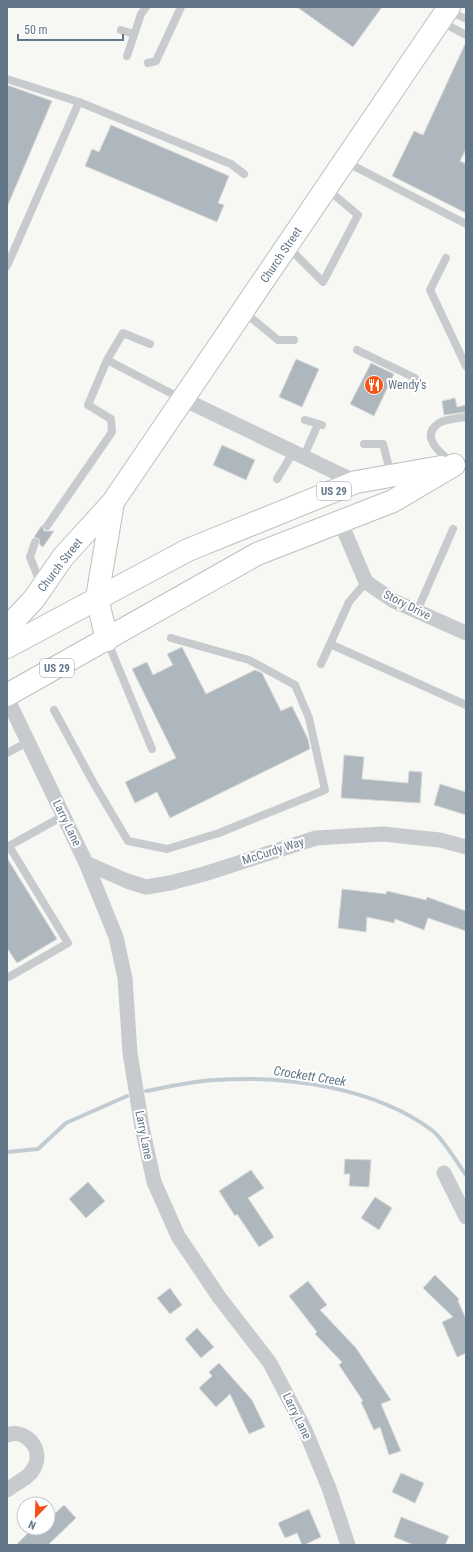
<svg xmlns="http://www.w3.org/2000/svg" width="473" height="1552" viewBox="0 0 473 1552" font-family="'Roboto Condensed',sans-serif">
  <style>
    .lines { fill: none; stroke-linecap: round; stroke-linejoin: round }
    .stream { stroke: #c0ccd2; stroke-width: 4 }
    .building { fill: #afb7be; stroke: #d9d9d6 }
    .secondary-casing { stroke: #bbc0c5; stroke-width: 24 }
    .highway-casing { stroke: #bbbec1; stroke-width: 24 }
    .lane { stroke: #c7cbce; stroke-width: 8 }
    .street { stroke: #c7cbce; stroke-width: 15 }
    .secondary { stroke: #fff; stroke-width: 22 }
    .highway { stroke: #fff; stroke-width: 22 }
    .labels { text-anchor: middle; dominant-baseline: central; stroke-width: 4; stroke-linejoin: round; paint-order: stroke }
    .shield { fill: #fff; stroke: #929fac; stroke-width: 1 }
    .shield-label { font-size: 11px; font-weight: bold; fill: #637688 }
    .street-label { font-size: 12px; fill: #637688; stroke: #fff }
    .poi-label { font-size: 12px; fill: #637688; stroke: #fff; text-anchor: start }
    .water-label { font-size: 13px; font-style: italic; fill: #5f7884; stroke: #fff }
  </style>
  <rect width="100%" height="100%" fill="#f7f7f4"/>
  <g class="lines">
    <path class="stream" d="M146,1091C168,1087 192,1081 215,1080C285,1075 375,1087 433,1131C443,1139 458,1164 466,1175
      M7,1152L38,1149L66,1123L127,1096"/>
  </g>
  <path class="building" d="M297,7H382L353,47Z
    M466,42V149L460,161L466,164V213L392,176L414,131L423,135Z
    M7,85L52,101L7,207Z
    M111,125L229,176L218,203L224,205L217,222L85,166L92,149L99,152Z
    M296,359L319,369L302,407L279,397Z
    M371,363L394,374L374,416L350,404Z
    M455,398L457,407L466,405V412L444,415L442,401Z
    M222,445L255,460L246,480L213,465Z
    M42,525L44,531H54L43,547L40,545L39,539L34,537Z
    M182,647L206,694L255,670L262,673L281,711L292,706L308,739L310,749L170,818L157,792L135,803L125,782L176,758L132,669L147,662L153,675L173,665L167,654Z
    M344,755L364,757L362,779L408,783L409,771L422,772L420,803L341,798Z
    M440,784L466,792V815L434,805Z
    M7,858L57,939L17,963L7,948Z
    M342,889L386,894L387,891L426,900L427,897L466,911V931L428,918L424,930L395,919L394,923L367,917L366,932L338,928Z
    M345,1159L371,1160L369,1187L349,1186L350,1174H344Z
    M251,1170L264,1188L248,1198L274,1237L259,1247L237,1214L235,1216L219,1191Z
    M88,1182L105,1201L86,1218L69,1199Z
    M375,1197L392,1208L379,1230L361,1218Z
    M435,1275L459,1299L458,1301L466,1319V1353L457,1357L442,1322L453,1317L423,1288Z
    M308,1281L327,1305L320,1310L356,1348L391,1400L381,1404L401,1451L389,1455L380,1427L374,1430L361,1402L363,1401L339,1365L342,1362L315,1334L317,1332L289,1296Z
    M170,1288L182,1305L170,1314L157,1298Z
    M197,1328L214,1347L201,1358L185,1339Z
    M219,1363L252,1400L265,1427L249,1434L230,1394L216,1407L199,1388L212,1376L209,1372Z
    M401,1473L424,1483L415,1503L392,1492Z
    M64,1505L76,1518L48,1545H16L33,1528H48V1520Z
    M309,1509L321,1537L304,1545H302L297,1533L285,1538L278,1523Z
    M401,1517L449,1536L445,1545H414L394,1537Z"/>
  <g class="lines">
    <g class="secondary-casing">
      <path id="secondary" d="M7,628L34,599L63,557L113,502L449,7
        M107,640L97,598L113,502"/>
    </g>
    <g class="highway-casing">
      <path id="highway" d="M7,647L188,550L356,482L441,467
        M7,695L257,554L393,501L454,465"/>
    </g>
    <path class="lane" d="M447,10L466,19
      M440,21L466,35
      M121,30L134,34
      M127,56L141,14L146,7
      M148,63L156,61L181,7
      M7,79L79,102L231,164L244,174
      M346,162L466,224
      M287,246L323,282L358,215L326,188
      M446,258L430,290L466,366
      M7,266L79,102
      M243,311L278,340H294
      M357,350L415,378
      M107,360L123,333L150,344
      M305,420L322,425
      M364,444H383L391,475
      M304,456L318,424
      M453,464C443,455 418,437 439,423C445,419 458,418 466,417
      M277,479L294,451
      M47,526L112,432L111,419L88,405L107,360L182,399
      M35,542L30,557L41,585
      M417,611L453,529
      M107,640L152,749
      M330,644L466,705
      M321,664L349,602L366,582
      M54,710L93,782L128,841L167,849L219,833L325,790L309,718L295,685L249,660L171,638
      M7,753L28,742
      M7,978L68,943L9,846L63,816"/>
    <path class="street" d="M183,399L356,482
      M340,521L366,582L394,601L466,633
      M7,698L86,863L116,937L125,978L130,1053L142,1127L154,1182L178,1236L219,1297L270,1363L305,1430L329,1488L348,1545
      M86,863L127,881L146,887L170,883L204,874L316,838L383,834L440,840L466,847
      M444,1173L466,1217
      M7,1435C25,1428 43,1448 35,1466C30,1478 17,1482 7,1490"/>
    <use href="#secondary" class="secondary"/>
    <use href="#highway" class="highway"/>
  </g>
  <defs>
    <g id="restaurant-disc" transform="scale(1)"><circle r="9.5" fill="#f55316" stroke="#fff"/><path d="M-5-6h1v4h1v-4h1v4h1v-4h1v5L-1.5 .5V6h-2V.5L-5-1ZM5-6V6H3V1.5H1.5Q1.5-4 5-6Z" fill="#fff"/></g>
  </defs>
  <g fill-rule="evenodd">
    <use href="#restaurant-disc" x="374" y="385"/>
  </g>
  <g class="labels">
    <g class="shield">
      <rect x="317" y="482" width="34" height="18" rx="3"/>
      <rect x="40" y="659" width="34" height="18" rx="3"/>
    </g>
    <g class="shield-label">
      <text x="334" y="491">US 29</text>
      <text x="57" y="668">US 29</text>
    </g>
    <g class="street-label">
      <text transform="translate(281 255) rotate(-56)">Church Street</text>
      <text transform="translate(60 565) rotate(-52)">Church Street</text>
      <text transform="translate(407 605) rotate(27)">Story Drive</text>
      <text transform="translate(67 823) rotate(64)">Larry Lane</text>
      <text transform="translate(273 851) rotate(-18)">McCurdy Way</text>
      <text transform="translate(144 1135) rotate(79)">Larry Lane</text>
      <text transform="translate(297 1416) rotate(64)">Larry Lane</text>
    </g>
    <g class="poi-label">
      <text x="388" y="385">Wendy's</text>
    </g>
    <g class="water-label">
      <text transform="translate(310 1076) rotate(9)">Crockett Creek</text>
    </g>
  </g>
  <rect width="473" height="1552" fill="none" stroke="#637688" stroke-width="16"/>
  <g transform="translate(36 1516) rotate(203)"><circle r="19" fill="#ffffff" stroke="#c1c8cf"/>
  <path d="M0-3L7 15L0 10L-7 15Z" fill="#f55316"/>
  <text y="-6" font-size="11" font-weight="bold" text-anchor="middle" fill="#637688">N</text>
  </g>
  <path d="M18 34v6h105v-6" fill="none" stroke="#637688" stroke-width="2"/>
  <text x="24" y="34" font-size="12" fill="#637688" stroke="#ffffff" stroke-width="3" paint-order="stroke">50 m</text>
</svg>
